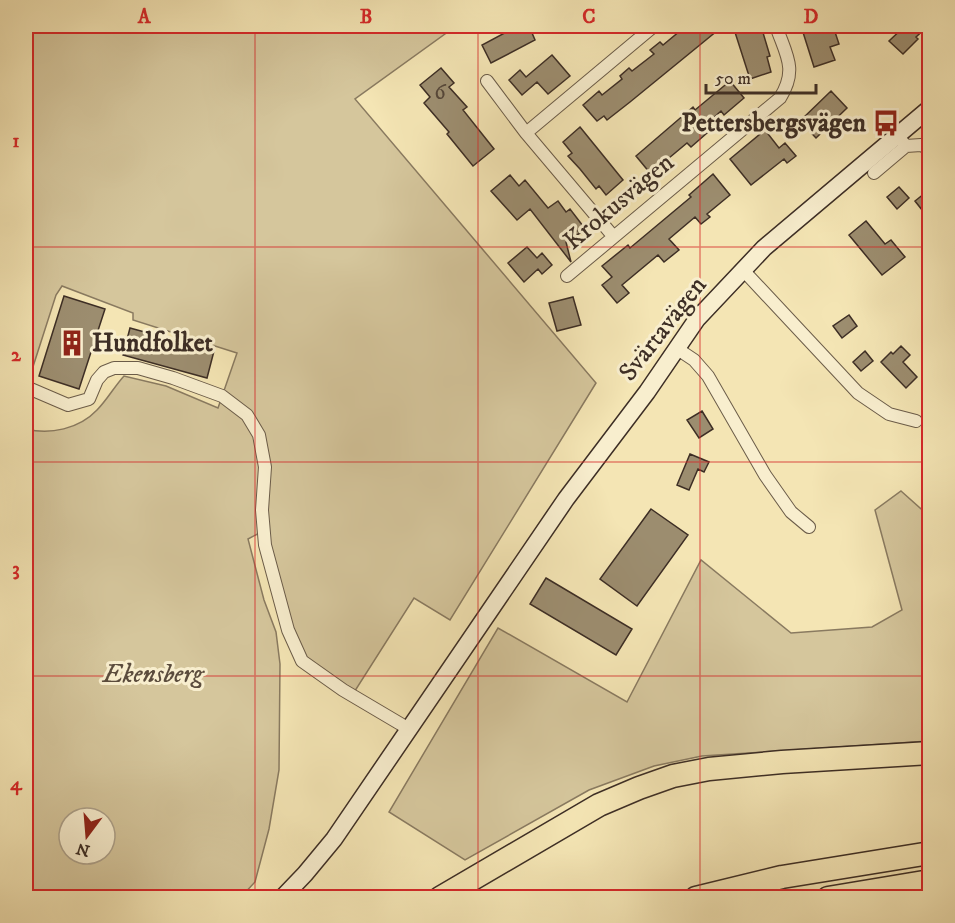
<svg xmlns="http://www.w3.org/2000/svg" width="955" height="923" viewBox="0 0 955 923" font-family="'IM FELL DW Pica',serif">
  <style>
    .green { fill: #d5c69c; stroke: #897a60; stroke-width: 1.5; fill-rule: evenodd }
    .building { fill: #9c8d6f; stroke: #3d2e25; stroke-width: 1.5 }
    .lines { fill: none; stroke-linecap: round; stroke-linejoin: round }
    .street-casing { stroke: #6b5c49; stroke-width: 14 }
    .secondary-casing { stroke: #3d2e25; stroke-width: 19 }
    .highway-casing { stroke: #3d2e25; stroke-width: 25 }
    .street { stroke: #f8eece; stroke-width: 12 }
    .secondary { stroke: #f8eece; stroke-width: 16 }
    .highway { stroke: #f4e5b4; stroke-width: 22 }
    .grid { fill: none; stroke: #d62828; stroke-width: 1.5; stroke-opacity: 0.55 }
    .labels { text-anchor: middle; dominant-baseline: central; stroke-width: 6; stroke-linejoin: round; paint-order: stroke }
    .number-label { font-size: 22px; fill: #554638 }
    .poi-label { font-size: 26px; font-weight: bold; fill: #3d2e25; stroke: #f8eece; text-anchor: end }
    .street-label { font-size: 26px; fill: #3d2e25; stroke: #f8eece }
    .park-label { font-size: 26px; font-style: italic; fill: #5b4c3d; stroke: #f8eece }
    .neatline { fill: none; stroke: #d62828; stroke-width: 2 }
    .grid-label { font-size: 20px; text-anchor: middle; font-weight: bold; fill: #d62828 }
  </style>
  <rect width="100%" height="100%" fill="#f4e5b4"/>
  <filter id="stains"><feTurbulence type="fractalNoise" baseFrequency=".00333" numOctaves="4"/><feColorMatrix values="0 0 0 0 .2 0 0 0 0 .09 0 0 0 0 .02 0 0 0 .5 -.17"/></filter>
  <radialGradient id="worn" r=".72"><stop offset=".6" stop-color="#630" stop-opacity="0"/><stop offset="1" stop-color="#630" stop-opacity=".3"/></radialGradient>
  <path class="green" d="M26,26H456L355,99L596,383L450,620L414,598L353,694L302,661L263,531L248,539L264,600L276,632L280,664L279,770L269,829L255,882L241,897H26V429C50,435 79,429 97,410C107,400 114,387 124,376L166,386L218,408L237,353L133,320V313L62,286L56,295L30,376L26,375ZM69,818H105V854H69Z
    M901,491L929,516V741L702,756L654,766L589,790L465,860L389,812L498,628L627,702L701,560L791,633L872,627L902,610L875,510Z"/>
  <path class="building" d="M518,26H529L535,40L491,63L482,45Z
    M686,26H723L630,102L607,120L604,116L597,121L583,105L599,91L602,95L622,79L620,76L629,68L632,71L654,54L650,50L660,42L663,45Z
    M733,26H761L770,56L767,57L771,72L750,79Z
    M801,26H833L839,44L830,47L835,60L814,67Z
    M905,26H928L916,37L918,39L903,54L889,41Z
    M552,55L570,76L548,94L537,82L522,95L509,80L520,70L526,77Z
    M441,68L454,83L449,87L467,107L463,110L494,149L473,166L447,134L449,132L424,103L430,97L420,85Z
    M730,81L744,98L724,115L721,111L702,128L707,133L691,147L687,143L669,158L672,162L662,169L659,166L650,173L636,156L693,107L695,110Z
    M831,91L847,108L816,138L800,121Z
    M580,127L623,180L606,195L599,186L596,189L580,169L568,156L572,153L563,142Z
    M765,130L779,148L785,143L796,156L787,163L784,159L751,185L730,159Z
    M713,174L730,195L707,214L710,217L701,224L695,217L669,239L679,250L664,262L658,255L622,285L629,293L617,303L602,285L612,277L602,266L628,245L630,248L691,197L689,195Z
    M510,175L519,186L525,180L548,208L558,201L566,212L570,209L583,226L578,231L580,233L566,242L571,262L530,209L517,220L491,191Z
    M899,187L909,198L897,209L887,197Z
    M930,189V220L915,201Z
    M866,221L885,244L891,240L905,257L882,275L849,235Z
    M527,247L537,258L542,253L552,265L542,274L538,269L524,282L508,263Z
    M64,296L105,309L79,389L39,376Z
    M573,297L581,325L557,331L549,303Z
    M849,315L857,326L842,338L833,326Z
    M130,328L214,351L207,378L123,355Z
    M901,346L910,355L903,362L917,377L906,388L881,362L891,352L893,354Z
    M865,351L873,361L861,371L853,362Z
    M702,411L713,429L699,438L687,420Z
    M690,454L709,462L704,472L698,469L689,490L677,485Z
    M651,509L688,535L637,606L600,579Z
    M546,578L632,629L616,655L530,604Z"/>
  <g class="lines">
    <g class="street-casing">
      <path id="street" d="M871,26H872
        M487,81L526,133L613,236
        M526,133L654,26
        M901,140L906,146L921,145L930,149
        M874,173L906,146
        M743,270L858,393L889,414L916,421
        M567,276L780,98C798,69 786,55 776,26
        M676,348L694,360L708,376L765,475L791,512L809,527
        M26,387L68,405L89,399L97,380L104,372L114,368H138L173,378L222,396L247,415L259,435L265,467L262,510L265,545L288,630L302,661L343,690L409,729"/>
    </g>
    <g class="secondary-casing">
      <path id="secondary" d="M282,898L305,874L334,839L566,499L647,392L697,319L764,248L930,108"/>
    </g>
    <g class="highway-casing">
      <path id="highway" d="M440,898L599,805L639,788L673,776L709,769L782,762L930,753
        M696,898L782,877L930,853
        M828,898L930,881"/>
    </g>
    <use href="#street" class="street"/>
    <use href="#secondary" class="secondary"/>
    <use href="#highway" class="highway"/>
  </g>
  <path class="grid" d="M255,26V898M478,26V898M700,26V898M26,247H930M26,462H930M26,676H930"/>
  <defs>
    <g id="bus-bare" transform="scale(2.07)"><path d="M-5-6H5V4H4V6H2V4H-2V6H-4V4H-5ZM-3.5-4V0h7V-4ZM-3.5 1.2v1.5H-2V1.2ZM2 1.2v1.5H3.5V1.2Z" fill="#8f2418" stroke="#f8eece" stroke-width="2.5" paint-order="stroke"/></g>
    <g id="building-bare" transform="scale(2.07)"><path d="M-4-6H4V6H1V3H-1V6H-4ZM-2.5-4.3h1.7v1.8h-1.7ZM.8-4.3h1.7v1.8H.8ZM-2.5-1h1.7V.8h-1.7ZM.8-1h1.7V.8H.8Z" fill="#8f2418" stroke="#f8eece" stroke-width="2.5" paint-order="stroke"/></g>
  </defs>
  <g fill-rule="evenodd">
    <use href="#bus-bare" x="886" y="123"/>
    <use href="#building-bare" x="72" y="343"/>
  </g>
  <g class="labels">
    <g class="number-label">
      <text x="440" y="92">6</text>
    </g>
    <g class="poi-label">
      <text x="866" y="123">Pettersbergsvägen</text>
      <text x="92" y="343" text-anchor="start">Hundfolket</text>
    </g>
    <g class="street-label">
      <text transform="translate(619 202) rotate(-40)">Krokusvägen</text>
      <text transform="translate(663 329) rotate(-52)">Svärtavägen</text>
    </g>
    <g class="park-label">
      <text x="153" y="674">Ekensberg</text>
    </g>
  </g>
  <rect width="955" height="923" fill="none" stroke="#f4e5b4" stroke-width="66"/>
  <g transform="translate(87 836) rotate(196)"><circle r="28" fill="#f8eece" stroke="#ada18a" stroke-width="1.5"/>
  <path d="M0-4.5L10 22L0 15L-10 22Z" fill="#8f2418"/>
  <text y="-9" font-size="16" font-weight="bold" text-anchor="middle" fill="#3d2e25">N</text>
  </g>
  <path d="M706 84v9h110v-9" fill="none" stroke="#3d2e25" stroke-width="3"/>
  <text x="715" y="84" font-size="18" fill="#3d2e25" stroke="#f8eece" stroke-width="4.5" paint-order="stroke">50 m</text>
  <rect x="33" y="33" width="889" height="857" class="neatline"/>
  <g class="grid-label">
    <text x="144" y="23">A</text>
    <text x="366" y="23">B</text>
    <text x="589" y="23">C</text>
    <text x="811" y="23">D</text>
    <text x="16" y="147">1</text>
    <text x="16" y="361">2</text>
    <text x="16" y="575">3</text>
    <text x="16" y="790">4</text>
  </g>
  <rect width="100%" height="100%" filter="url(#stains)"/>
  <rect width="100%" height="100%" fill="url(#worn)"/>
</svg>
